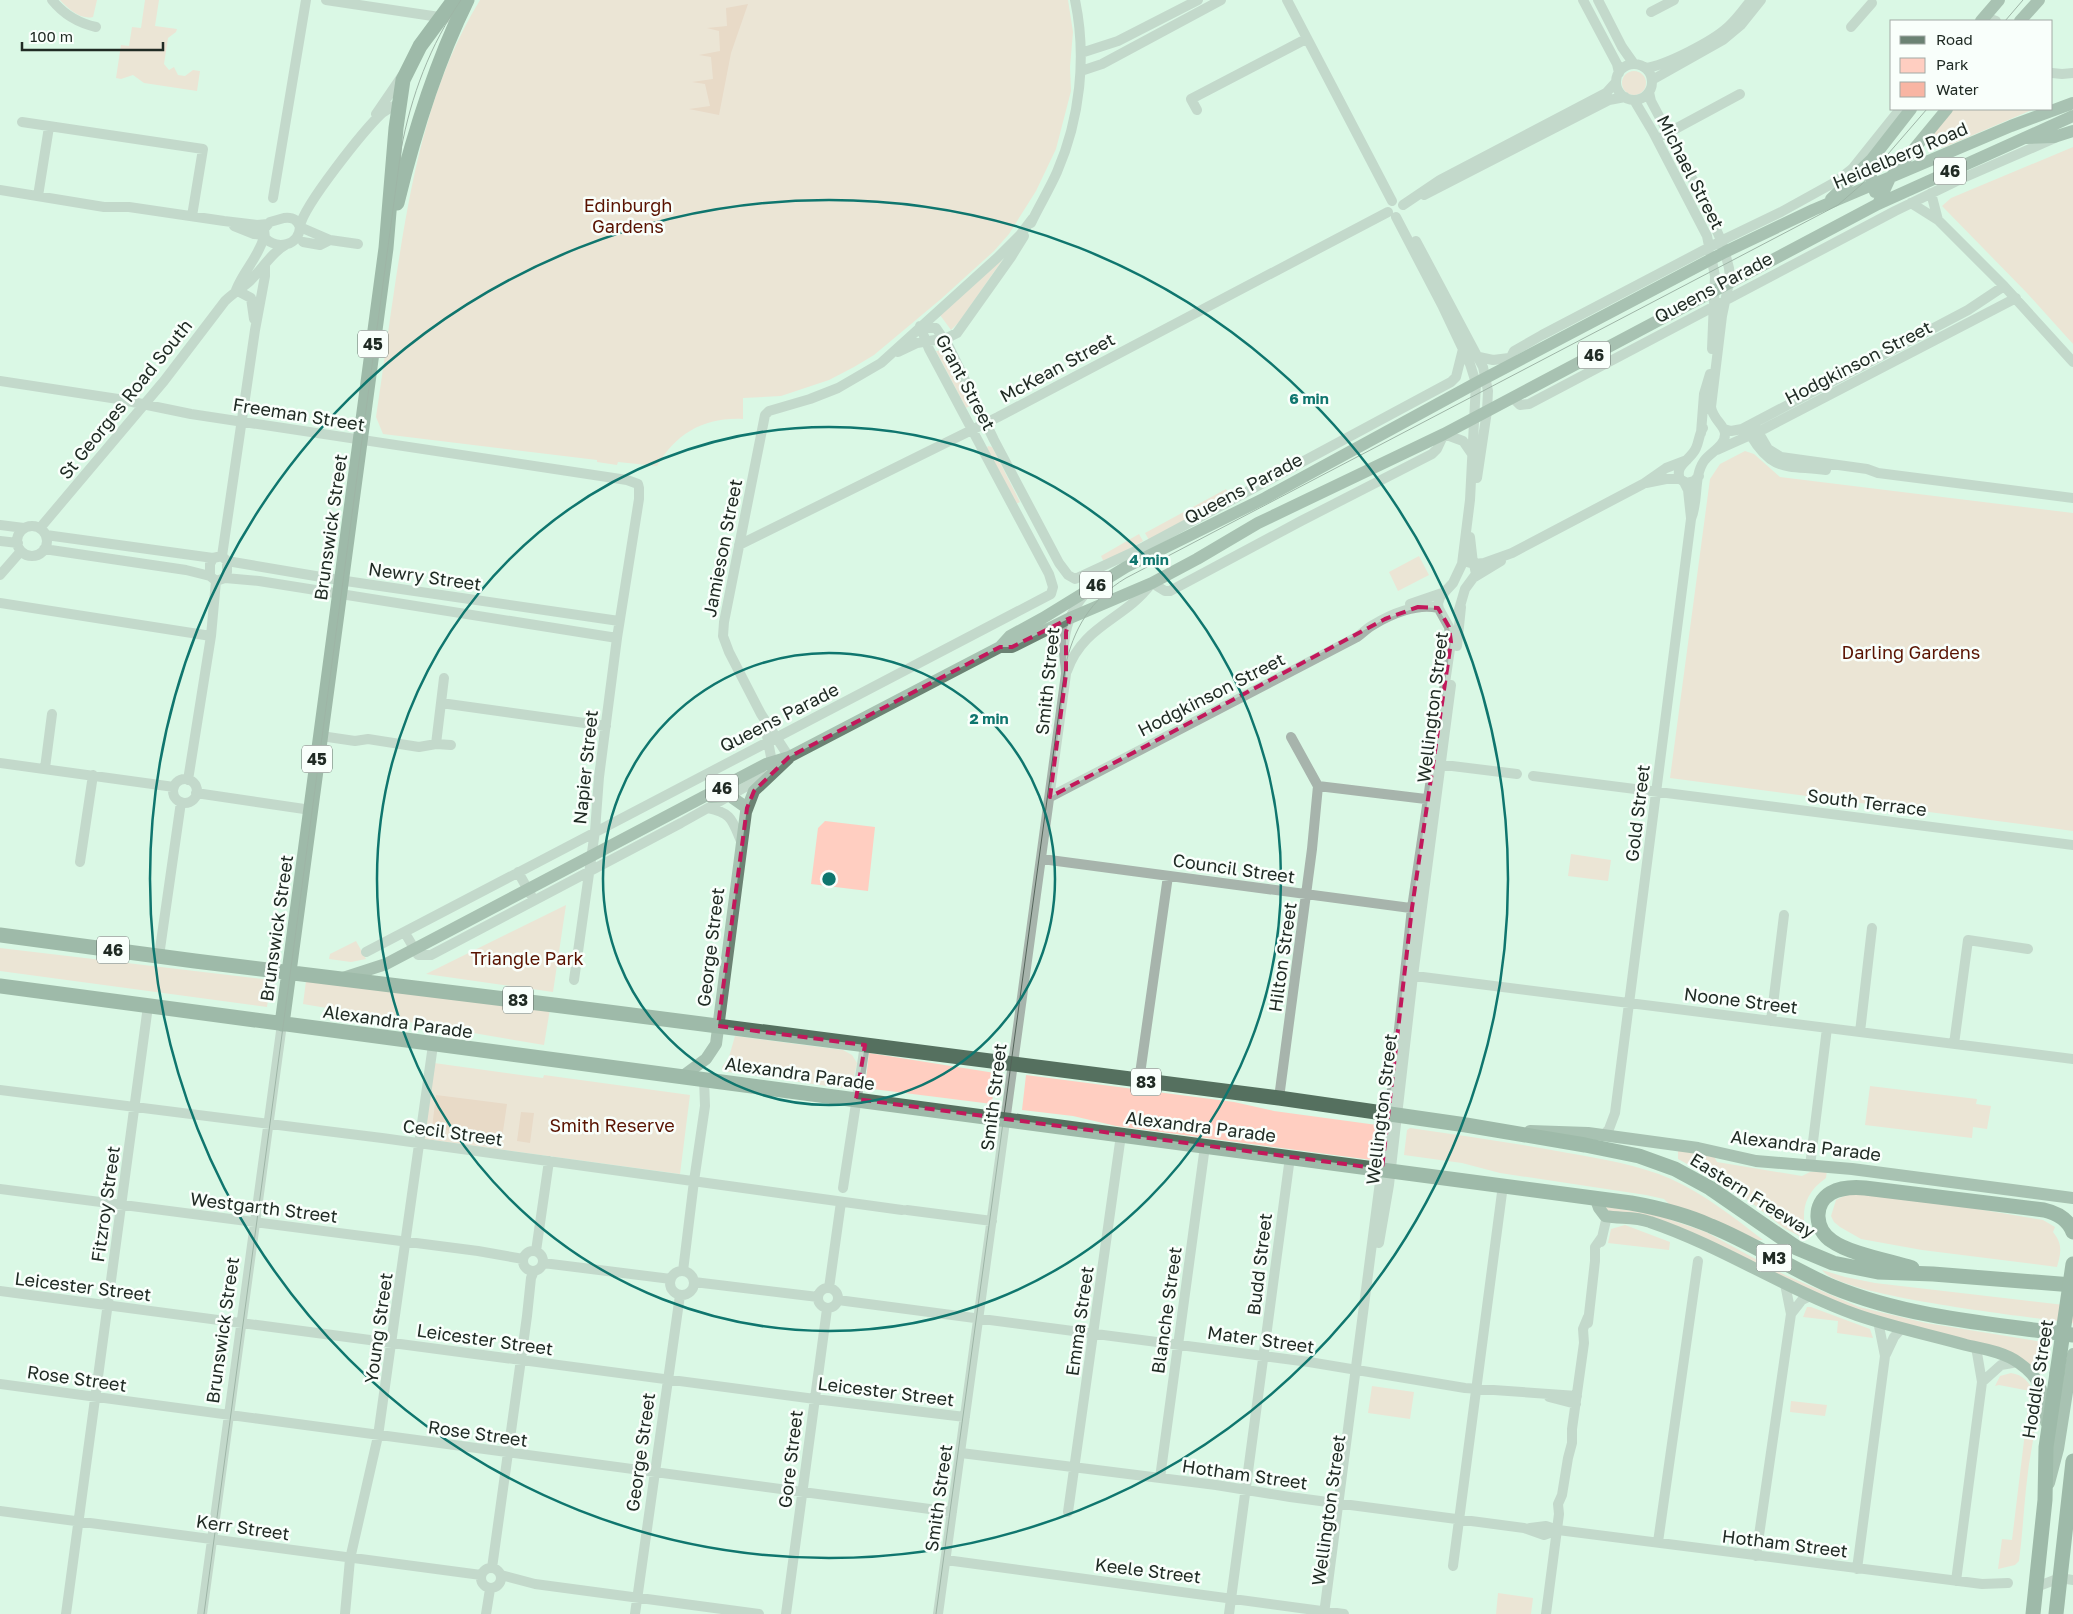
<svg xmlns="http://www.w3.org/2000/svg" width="2073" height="1614" viewBox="0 0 2073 1614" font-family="'Golos Text',sans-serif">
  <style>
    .green { fill: #ffcec1 }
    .water { fill: #f8b5a3 }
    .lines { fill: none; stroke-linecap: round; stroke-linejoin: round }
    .minor { stroke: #a7b4ac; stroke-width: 10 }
    .major { stroke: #6b8273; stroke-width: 12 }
    .highway { stroke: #55705f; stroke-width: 15 }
    .tram { stroke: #54645a; stroke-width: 1 }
    .highway-bridge { stroke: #55705f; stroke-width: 15 }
    .marked { fill: none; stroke: #c2185b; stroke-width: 4; stroke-dasharray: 10 6; stroke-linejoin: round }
    .ring { fill: none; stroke: #0f766e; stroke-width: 2.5 }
    .labels { text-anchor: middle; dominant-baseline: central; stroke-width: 5; stroke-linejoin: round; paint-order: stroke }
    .shield { fill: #f9fffb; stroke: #616b64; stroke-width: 1 }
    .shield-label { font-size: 16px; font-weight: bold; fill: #202b24 }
    .street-label { font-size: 18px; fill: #202b24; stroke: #f9fffb }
    .park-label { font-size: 18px; fill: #591200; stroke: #f9fffb }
    .centre { fill: #0f766e; stroke: #f9fffb; stroke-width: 2.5 }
    .ring-label { font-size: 15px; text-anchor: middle; font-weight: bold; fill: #0f766e; stroke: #f9fffb; stroke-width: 5; stroke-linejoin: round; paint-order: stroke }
  </style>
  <rect width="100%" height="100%" fill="#daf8e5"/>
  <path class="green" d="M60,0H97L93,17C81,20 68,9 60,0Z
    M145,0H159L155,26L177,29L176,32L168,38L164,64L169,70L174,67L178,75L185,76L193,70L200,71L197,91L144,83L133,75L121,79L116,78L121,45L129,46L132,27L141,28Z
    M480,0H1068L1073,32L1070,67L1071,91L1056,149L1036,191L1009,234L994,251L941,299L874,355L854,367L829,380L781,396L743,398V419C705,417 676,433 657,466L618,462L617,465L597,462V460L383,434L376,417C383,370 389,324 396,278C411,181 428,85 480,0Z
    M1622 83a12 12 0 1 1 24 0a12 12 0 1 1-24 0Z
    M1953,109H2034L1945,147L1934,149L1930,144L1931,135Z
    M2073,147V344L2027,293L1942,206L1951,198Z
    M1003,259L959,322L951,330L940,315Z
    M945,350L973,404L966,408L936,351Z
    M988,446L992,447L1020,502L1016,504L987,448Z
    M1745,451L1754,454L1780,477L2073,513V831L1670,778L1710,479L1720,464Z
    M1226,489L1230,495L1149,540L1145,533Z
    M1139,534L1143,541L1104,562L1101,556Z
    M1419,556L1429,575L1398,591L1389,572Z
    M825,821L875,827L868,891L811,884L818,828Z
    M1571,854L1611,860L1608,881L1568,876Z
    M566,905L553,992L426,974Z
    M356,941L366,959L351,962L329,959L330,954Z
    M0,948L271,980L267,1007L0,971Z
    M306,981L550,1009L544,1045L303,1004Z
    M735,1036L843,1050L852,1055L857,1063L853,1081L842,1088L722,1071V1067L729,1057Z
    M869,1053L995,1073L992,1104L865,1088Z
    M434,1063L543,1078L544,1075L690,1095L680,1174L424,1139Z
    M1026,1075L1234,1102L1274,1111L1377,1125L1372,1160L1116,1126L1073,1116L1022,1110Z
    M1870,1086L1977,1099L1976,1104L1991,1106L1987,1129L1973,1127L1972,1138L1865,1125Z
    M1410,1128C1463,1136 1516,1143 1568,1153C1603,1159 1639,1165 1671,1179C1704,1194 1735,1218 1763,1240H1757L1726,1225L1669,1204L1664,1199L1646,1195L1500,1173L1462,1163L1404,1155L1407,1130Z
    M1678,1149L1714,1156L1717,1162L1802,1176L1810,1172L1827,1170L1826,1178C1802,1195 1801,1213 1807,1240L1784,1228L1735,1190L1678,1159Z
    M1861,1193L1924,1200L2043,1220L2055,1227L2053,1232C2063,1244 2061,1253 2057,1267L1922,1250L1861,1239L1840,1227L1834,1222L1831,1216L1836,1200L1848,1194Z
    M1602,1206L1657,1215L1706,1232L1785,1275L1859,1307L1926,1323L2049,1343L2045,1372L2040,1374L2026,1361L1856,1311L1712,1245L1610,1213Z
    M1625,1225L1670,1242L1669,1250L1608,1243L1611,1229Z
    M1822,1270L1845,1277L1875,1283L2073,1306V1323C2032,1317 1841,1297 1822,1270Z
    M1807,1307H1811L1870,1329L1873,1338L1837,1333L1838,1321L1803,1317Z
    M2011,1373C2025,1375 2032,1385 2036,1399C2039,1415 2030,1454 2028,1472C2024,1502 2023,1531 2019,1561L2015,1565L1998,1569L2002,1539L2012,1540L2030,1391L1999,1385L1995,1386L2000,1376Z
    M1372,1386L1414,1392L1410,1419L1368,1413Z
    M1791,1401L1827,1405L1825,1416L1790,1412Z
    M1498,1593L1533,1598L1531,1614H1496Z"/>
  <path class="water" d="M748,4L731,53L719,115L689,109L710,106L705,84L692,82L713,79L711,57L699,55L720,51L719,31L707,28L727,26L726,8Z
    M436,1095L507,1104L502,1138L432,1128Z
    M521,1112L534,1113L530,1143L517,1141Z"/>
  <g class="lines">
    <path class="minor" d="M52,0C64,15 78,23 96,27
      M326,0L446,18
      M1287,0L1392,201
      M1583,0L1617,64L1619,73
      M1598,0L1622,47L1634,64
      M1651,12L1674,0
      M1985,17L1996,21
      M1851,27L1872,3
      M1081,53L1118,41L1198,0
      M1616 82a18 18 0 1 1 36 0a18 18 0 1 1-36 0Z
      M1645,68C1665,66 1713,41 1728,27C1737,19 1744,9 1751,0
      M1081,71L1102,64L1221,0
      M2052,73L2062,74L2073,73
      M1652,80L1723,40L1741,25L1761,0
      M1634,100L1653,132L1707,236L1715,276L1712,349
      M1197,110L1191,99L1306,39
      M376,114L402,76
      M22,122L203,149L192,216
      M1664,135L1740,94
      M0,190L104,207H129L224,221L257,225L268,224
      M1931,193L1938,220
      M1424,195L1609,100L1625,97
      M38,196L49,127
      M273,198L306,0
      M1911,203L1938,220L2004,286L2073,362
      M1403,205L1440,180L1606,93L1616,82
      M284,218C292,217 297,219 300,227C299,246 277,250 265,238L264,229L270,222Z
      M1031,223C1039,206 1049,190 1057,172C1080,119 1087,57 1075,0
      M234,226L254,234L264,235
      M300,226C304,205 364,130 382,113C387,109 393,106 399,104
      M300,227L330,240L358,244
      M1416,241L1483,367L1488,391L1487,411L1477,478
      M303,242L320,245L330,240
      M236,290C244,270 258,258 264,237
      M236,290L251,298L254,319
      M898,352L917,343L947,338L957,333L1011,257L1024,236
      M1479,357L1493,360L1509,358
      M1506,367L1514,351L1542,335L1727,238L1781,212L1837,181L1852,169L1900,109
      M0,381L118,399L191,414L627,480L638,484L639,488V499L617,638L599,777L595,831L574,980
      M1513,398L1520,405L1529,404L1895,211L1963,178L2055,138
      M1753,423L1768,449L1781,457L1867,469L1878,473L2073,498
      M1724,429L1731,431L1742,429L1968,310L2004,286
      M1752,429L1751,436C1773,473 1788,465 1826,470
      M1701,433L1704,394L1710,374
      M1717,450L1764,429L2016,298
      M1699,476L1694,481L1686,483L1680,479C1674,465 1691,460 1696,448C1699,442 1699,434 1703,428
      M1684,482L1688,490L1691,518
      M1646,483L1666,479H1680
      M0,525L24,528
      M17 541a15 15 0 1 1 30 0a15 15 0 1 1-30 0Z
      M40,528L164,381L225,301C233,293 242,288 250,281C263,268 271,253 287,244
      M46,535L213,558
      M1470,537L1473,563
      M0,541L18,543
      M739,545L998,417L1388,212
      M44,549L186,570L210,576
      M222,556L255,330L265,276V264
      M227,561L339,580L619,621
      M1467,562L1474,564L1484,563L1512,553L1643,484L1666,468L1687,460
      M0,575L21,551
      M225,578L227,572V561L222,556L213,558L210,564V576L216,581L225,578L259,581L617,638
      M1473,578L1501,561
      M1152,583L1165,591H1170L1301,521L1432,454L1437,449L1444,434L1463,441L1472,454
      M0,603L211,636
      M1410,604L1445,592
      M1458,613L1465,589L1476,574L1474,564
      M1457,646L1461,607
      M1067,671C1083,625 1124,620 1151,584
      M441,703L606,726
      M321,736L355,741L368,739L419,747L436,744L451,745
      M767,736L772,762
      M436,744L444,678
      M789,757L761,714L729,652L723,636L724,622L765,415L769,411L810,399L838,388L881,363L997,258L1020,235L1033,218
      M0,763L174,787
      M1436,764L1517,774
      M45,768L52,714
      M1533,776L2073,845
      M173 791a12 12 0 1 1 24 0a12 12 0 1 1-24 0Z
      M188,780L211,636L216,581
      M1318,786L1434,800
      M196,793L311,810
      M1050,797L1357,637C1363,633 1367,628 1373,625C1391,614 1417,603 1438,608
      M708,808C732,813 732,820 741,841
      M1042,859L1418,909
      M80,862L93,775
      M518,872L531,895
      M405,933L418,955H431L681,823L765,776
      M366,952L1051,594L1053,587L1049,574L929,349L920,326L936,328L949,347L994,440L1059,563L1068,575L1075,579L1144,547L1451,382L1456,377L1463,349
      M159,956L181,802
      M1407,975L2073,1059
      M1771,1021L1784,915
      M1860,1032L1872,928
      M1954,1044L1968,940L2028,949
      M1139,1081L1168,876
      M0,1090L382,1138L902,1210
      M1279,1098L1312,849L1318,786L1291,737
      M1604,1135L1609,1129L1615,1113L1691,519C1699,501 1693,477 1704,461C1710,452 1725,447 1725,434C1725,425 1713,420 1711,407L1722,316L1730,278L1729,268L1723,245L1703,199L1651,101L1649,92
      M1810,1166L1827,1028
      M843,1188L865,1045
      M0,1189L478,1251L523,1259
      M907,1210L992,1221
      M1601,1242L1607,1216
      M1379,1243L1389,1185L1413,976L1451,685
      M523 1261a10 10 0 1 1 20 0a10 10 0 1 1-20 0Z
      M536,1251L549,1161
      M543,1263L671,1279
      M670 1283a12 12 0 1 1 24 0a12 12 0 1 1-24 0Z
      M683,1271L694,1181L705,1106L704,1079
      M694,1282L818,1297
      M818 1298a10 10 0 1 1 20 0a10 10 0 1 1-20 0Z
      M829,1288L841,1202
      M0,1291L815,1399L965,1417
      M838,1300L1309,1362L1465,1388L1577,1396
      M1791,1314L1802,1300L1810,1296
      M1588,1323L1595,1261V1247L1602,1237
      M1886,1354L1894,1337L1902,1328
      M1982,1382L2001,1365L2018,1362
      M0,1384L952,1512
      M1549,1397L1576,1404
      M961,1453L1216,1485L1290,1497L1524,1528L1544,1535L1558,1530
      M1160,1478L1205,1146
      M0,1511L481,1575
      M1068,1512L1121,1135
      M1530,1528L1546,1526L1558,1530L1982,1584L2008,1583
      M1658,1542L1698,1261
      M1756,1556L1791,1314L1785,1284
      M946,1560L1344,1614
      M1453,1566L1503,1185
      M481 1578a10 10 0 1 1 20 0a10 10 0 1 1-20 0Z
      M492,1568L527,1316L531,1278L534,1271
      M1857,1569L1885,1356L1878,1321
      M501,1575L535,1584L759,1614
      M1956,1581L1982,1382L1976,1347
      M2036,1587L2060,1578L2073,1580
      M66,1614L148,1006
      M202,1614L282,1024
      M345,1614L350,1559L378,1436L433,1045
      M486,1614L490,1589
      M635,1614L680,1295
      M786,1614L827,1309
      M938,1614L1066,674C1066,666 1064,658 1064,650C1064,629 1071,610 1085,594
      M1229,1614L1290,1157
      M1324,1614L1395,1066L1412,908L1451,642L1449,627L1439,609L1438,604L1440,597L1453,583L1462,564L1470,500L1476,383L1470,364L1443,307L1396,217
      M1546,1614L1559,1514L1558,1504L1562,1495L1568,1458L1572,1443V1429L1584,1343L1583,1329L1588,1317"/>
    <path class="major" d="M1981,21L1999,0
      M2020,21L2039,0
      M2026,138L2054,137L2073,131
      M1875,192L1870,173L1872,159L1911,109
      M1831,199L1872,159
      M1878,204L1890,178L1947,109
      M1000,647H1012L1070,618L1152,583L1197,559L1258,523L1444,434L1878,204L2073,116
      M711,797L730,796L747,808
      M343,978L386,964L766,764L789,757L1000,647L1010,636L1043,618L1126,567L1265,498L1476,383L1725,252L1813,210L2011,126L2073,103
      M683,1076L706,1059L716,1044L746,812L754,791L788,759
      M1530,1131L1588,1133L1698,1148L1756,1161L1852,1169L2073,1198
      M1595,1197L1599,1208L1605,1216C1620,1219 1634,1216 1650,1222C1721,1246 1785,1289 1857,1315C1892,1327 1930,1335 1966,1345C1984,1349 2004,1352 2019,1363C2043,1380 2044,1394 2046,1422
      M2049,1483L2058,1449L2073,1354"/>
    <path class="highway" d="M397,203C414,133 435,65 467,0
      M0,935L195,961L554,1005L1279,1098L1466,1125L1585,1145L1639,1156L1675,1169L1710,1188L1797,1248L1833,1263L1878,1272L1933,1274L2073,1285
      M0,986L1631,1203C1659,1208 1686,1215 1711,1226C1753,1243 1791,1269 1833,1287C1908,1318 1993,1324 2073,1335
      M282,1024L386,248L396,128L403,80L420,46L454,0
      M1912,1268C1890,1261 1850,1254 1832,1241C1815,1230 1812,1204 1831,1193C1842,1187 1854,1187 1865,1188L2044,1210C2057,1213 2068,1219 2073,1232
      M2033,1614L2045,1500L2046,1447L2057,1373
      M2056,1614L2073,1461"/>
    <path class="tram" d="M2005,21L2023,0
      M204,1614L401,150C411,96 430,45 461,0
      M936,1614L1065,668C1073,629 1091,599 1126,578L1838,205L1862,184L1927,109"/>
    <path class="highway-bridge" d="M2057,1373L2073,1264"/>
  </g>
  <path d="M0 0H2073V1614H0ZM1418,607L1438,608L1449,627L1451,642L1412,908L1382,1169L856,1099L865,1045L718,1026L747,808L754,791L789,757L1000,647H1012L1070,618L1066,632V674L1050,797L1385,619Z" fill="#daf8e5" fill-opacity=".55" fill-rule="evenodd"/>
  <path class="marked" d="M1418,607L1438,608L1449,627L1451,642L1412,908L1382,1169L856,1099L865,1045L718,1026L747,808L754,791L789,757L1000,647H1012L1070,618L1066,632V674L1050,797L1385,619Z"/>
  <g class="ring">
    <circle cx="829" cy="879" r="226"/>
    <circle cx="829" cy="879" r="452"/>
    <circle cx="829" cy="879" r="679"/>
  </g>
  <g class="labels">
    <g class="shield">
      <rect x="1934" y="157.5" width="32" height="27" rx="4"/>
      <rect x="358" y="330.5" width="30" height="27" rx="4"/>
      <rect x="1578" y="341.5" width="32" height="27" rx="4"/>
      <rect x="1080" y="571.5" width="32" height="27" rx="4"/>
      <rect x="302" y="745.5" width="30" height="27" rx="4"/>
      <rect x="706" y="774.5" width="32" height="27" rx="4"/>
      <rect x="97" y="936.5" width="32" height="27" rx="4"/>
      <rect x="503" y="986.5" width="30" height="27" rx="4"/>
      <rect x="1131" y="1068.5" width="30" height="27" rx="4"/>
      <rect x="1756.5" y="1244.5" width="35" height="27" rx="4"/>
    </g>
    <g class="shield-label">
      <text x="1950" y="171">46</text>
      <text x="373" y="344">45</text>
      <text x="1594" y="355">46</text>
      <text x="1096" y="585">46</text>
      <text x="317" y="759">45</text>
      <text x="722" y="788">46</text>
      <text x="113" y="950">46</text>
      <text x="518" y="1000">83</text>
      <text x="1146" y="1082">83</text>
      <text x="1774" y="1258">M3</text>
    </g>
    <g class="street-label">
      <text transform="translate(1900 155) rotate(-23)">Heidelberg Road</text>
      <text transform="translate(1691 172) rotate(63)">Michael Street</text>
      <text transform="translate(1713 287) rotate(-28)">Queens Parade</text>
      <text transform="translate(1858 362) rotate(-27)">Hodgkinson Street</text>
      <text transform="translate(1057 367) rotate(-28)">McKean Street</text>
      <text transform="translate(966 382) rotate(62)">Grant Street</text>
      <text transform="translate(125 399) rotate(-51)">St Georges Road South</text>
      <text transform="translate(299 414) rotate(9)">Freeman Street</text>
      <text transform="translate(1243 488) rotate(-28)">Queens Parade</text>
      <text transform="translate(330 527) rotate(-82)">Brunswick Street</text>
      <text transform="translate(722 548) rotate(-79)">Jamieson Street</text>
      <text transform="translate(425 576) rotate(8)">Newry Street</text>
      <text transform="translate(1047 681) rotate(-84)">Smith Street</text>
      <text transform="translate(1211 694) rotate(-27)">Hodgkinson Street</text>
      <text transform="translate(1432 707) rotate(-83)">Wellington Street</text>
      <text transform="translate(779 717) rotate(-27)">Queens Parade</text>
      <text transform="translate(585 767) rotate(-84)">Napier Street</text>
      <text transform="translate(1867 802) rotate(7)">South Terrace</text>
      <text transform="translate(1637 813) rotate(-83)">Gold Street</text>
      <text transform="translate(1234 868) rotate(8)">Council Street</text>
      <text transform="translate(276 928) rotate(-82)">Brunswick Street</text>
      <text transform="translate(710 947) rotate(-83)">George Street</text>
      <text transform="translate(1282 957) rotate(-82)">Hilton Street</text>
      <text transform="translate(1741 1000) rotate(7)">Noone Street</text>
      <text transform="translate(398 1021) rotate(8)">Alexandra Parade</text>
      <text transform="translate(800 1073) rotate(8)">Alexandra Parade</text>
      <text transform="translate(993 1097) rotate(-83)">Smith Street</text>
      <text transform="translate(1381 1109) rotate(-83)">Wellington Street</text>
      <text transform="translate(1201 1126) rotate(7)">Alexandra Parade</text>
      <text transform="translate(453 1132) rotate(8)">Cecil Street</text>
      <text transform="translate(1806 1145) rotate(7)">Alexandra Parade</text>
      <text transform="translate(1753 1195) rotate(32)">Eastern Freeway</text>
      <text transform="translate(105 1204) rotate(-82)">Fitzroy Street</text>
      <text transform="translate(264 1207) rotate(7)">Westgarth Street</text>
      <text transform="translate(1259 1264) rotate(-83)">Budd Street</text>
      <text transform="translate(83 1286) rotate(7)">Leicester Street</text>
      <text transform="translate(1166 1310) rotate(-82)">Blanche Street</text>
      <text transform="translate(1079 1321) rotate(-82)">Emma Street</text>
      <text transform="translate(378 1328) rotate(-82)">Young Street</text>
      <text transform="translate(222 1330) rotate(-82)">Brunswick Street</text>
      <text transform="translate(485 1339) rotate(8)">Leicester Street</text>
      <text transform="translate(1261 1339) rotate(8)">Mater Street</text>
      <text transform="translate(77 1378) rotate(8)">Rose Street</text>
      <text transform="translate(2037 1379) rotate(-81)">Hoddle Street</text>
      <text transform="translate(886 1391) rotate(7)">Leicester Street</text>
      <text transform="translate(478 1433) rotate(8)">Rose Street</text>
      <text transform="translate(640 1452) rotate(-82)">George Street</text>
      <text transform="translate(790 1459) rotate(-83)">Gore Street</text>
      <text transform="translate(1245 1474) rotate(8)">Hotham Street</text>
      <text transform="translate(938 1498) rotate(-82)">Smith Street</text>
      <text transform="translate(1328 1510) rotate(-82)">Wellington Street</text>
      <text transform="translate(243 1527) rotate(8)">Kerr Street</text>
      <text transform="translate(1785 1543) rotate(7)">Hotham Street</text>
      <text transform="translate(1148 1570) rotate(7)">Keele Street</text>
    </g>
    <g class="park-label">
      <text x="628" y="205">Edinburgh<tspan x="628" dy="21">Gardens</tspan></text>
      <text x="1911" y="652">Darling Gardens</text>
      <text x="527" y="958">Triangle Park</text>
      <text x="612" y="1125">Smith Reserve</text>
    </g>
  </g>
  <circle cx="829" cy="879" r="8" class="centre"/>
  <g class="ring-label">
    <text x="1309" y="404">6 min</text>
    <text x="1149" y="565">4 min</text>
    <text x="989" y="724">2 min</text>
  </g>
  <rect x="1890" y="20" width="162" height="90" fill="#f9fffb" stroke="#a2aaa5"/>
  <rect x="1900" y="36" width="25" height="8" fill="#6b8273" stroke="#a2aaa5"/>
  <text x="1936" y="45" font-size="15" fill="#202b24">Road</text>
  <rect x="1900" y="58" width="25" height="15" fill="#ffcec1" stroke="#a2aaa5"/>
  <text x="1936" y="70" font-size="15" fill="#202b24">Park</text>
  <rect x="1900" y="82" width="25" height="15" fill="#f8b5a3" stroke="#a2aaa5"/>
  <text x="1936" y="95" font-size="15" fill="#202b24">Water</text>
  <path d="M22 42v8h141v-8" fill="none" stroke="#202b24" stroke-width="2.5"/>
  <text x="30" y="42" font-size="15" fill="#202b24" stroke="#f9fffb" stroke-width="4" paint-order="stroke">100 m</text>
</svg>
